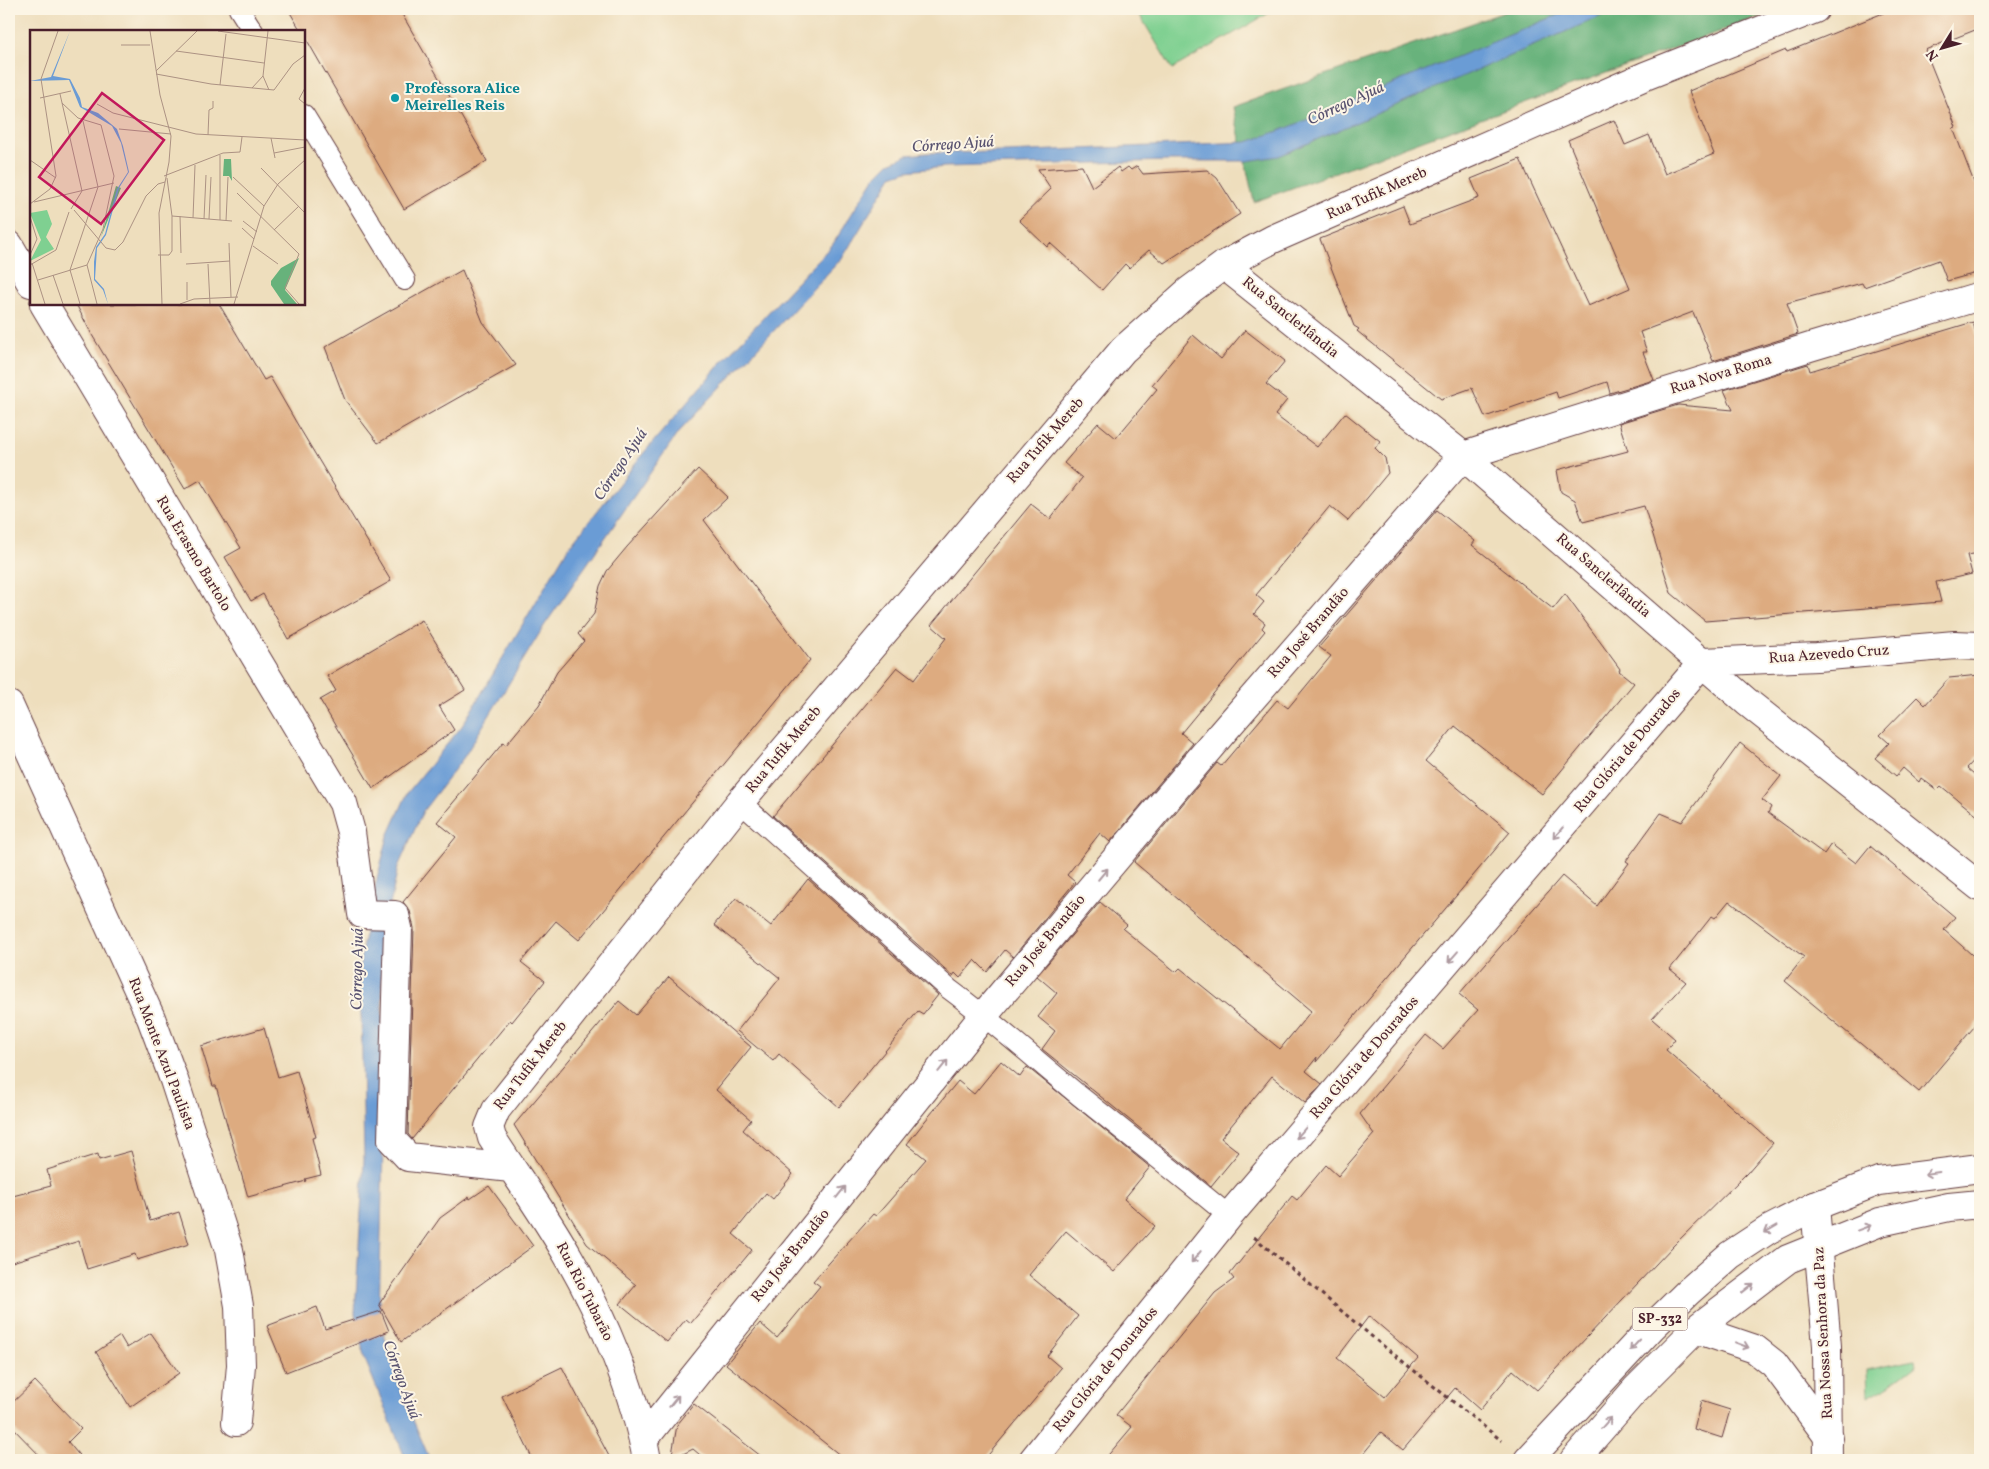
<svg xmlns="http://www.w3.org/2000/svg" width="1989" height="1469" viewBox="0 0 1989 1469" font-family="Vollkorn,serif">
  <style>
    .green { fill: #7fd091; stroke: #64785e }
    .forest { fill: #67b27b; stroke: #586853 }
    .water { fill: #6b9cd5; stroke: #5a5e80 }
    .building { fill: #ddab80; fill-rule: evenodd }
    .lines { fill: none; stroke-linecap: round; stroke-linejoin: round }
    .lane-casing { stroke: #633c41; stroke-width: 22 }
    .street-casing { stroke: #633c41; stroke-width: 30 }
    .primary-casing { stroke: #633c41; stroke-width: 30 }
    .path { stroke: #633c41; stroke-width: 3; stroke-dasharray: 4 4; stroke-linecap: butt }
    .lane { stroke: #fff; stroke-width: 20 }
    .street { stroke: #fff; stroke-width: 28 }
    .primary { stroke: #fff; stroke-width: 28 }
    .oneway { stroke: #ae9aa0 }
    .culture-dot { fill: #0f9aa8; stroke: #fcf5e5; stroke-width: 2 }
    .labels { text-anchor: middle; dominant-baseline: central; stroke-width: 4; stroke-linejoin: round; paint-order: stroke }
    .shield { fill: #fcf5e5; stroke: #7f5f63; stroke-width: 1 }
    .shield-label { font-size: 14px; font-weight: bold; fill: #4a1f2b }
    .culture-label { font-size: 15px; font-weight: bold; fill: #0d838f; stroke: #fcf5e5; text-anchor: start }
    .street-label { font-size: 15px; fill: #4a1f2b; stroke: #fcf5e5 }
    .water-label { font-size: 16px; font-style: italic; fill: #57516f; stroke: #fcf5e5 }
    .inset-road { fill: none; stroke: #ac9283; stroke-width: 1 }
    .view { fill: #c2185b; fill-opacity: 0.15; stroke: #c2185b; stroke-width: 2.5 }
    .inset-edge { fill: none; stroke: #4a1f2b; stroke-width: 2.5 }
  </style>
  <rect width="100%" height="100%" fill="#fcf5e5"/>
  <filter id="ink" filterUnits="userSpaceOnUse"><feTurbulence type="fractalNoise" baseFrequency=".02" numOctaves="2"/><feDisplacementMap in="SourceGraphic" scale="10" xChannelSelector="R" yChannelSelector="G"/><feConvolveMatrix kernelMatrix="1 2 1 2 8 2 1 2 1" color-interpolation-filters="sRGB"/></filter>
  <filter id="wash" filterUnits="userSpaceOnUse"><feTurbulence type="fractalNoise" baseFrequency=".0096" numOctaves="4" result="noise"/><feDisplacementMap in="SourceGraphic" scale="20" xChannelSelector="R" yChannelSelector="G"/><feGaussianBlur stdDeviation="1.12" result="paint"/><feColorMatrix in="noise" values="0 0 0 0 0 0 0 0 0 0 0 0 0 0 0 0 0 1.4 0 .05"/><feComposite in="paint" operator="in"/></filter>
  <g filter="url(#wash)">
    <rect width="100%" height="100%" fill="#eedebd"/>
    <path class="green" d="M1136,9H1276L1172,69Z
      M1915,1360L1916,1365L1890,1385L1868,1397L1867,1370Z"/>
    <path class="forest" d="M1513,9H1781L1254,202L1233,107Z"/>
    <path class="water" d="M1572,9H1618L1279,156L1247,161H1170L945,167L907,171L892,176L843,257L678,433L544,626L464,757L423,811L398,867L382,943L383,1148L379,1317L400,1389L430,1460H406L364,1357L355,1313L364,1160L360,960L371,902L388,836L408,792L462,726L568,548L641,456L728,355L833,244L874,178L889,163L907,155L927,153L1005,152L1247,142L1287,128Z"/>
    <g id="blocks">
      <path class="building" d="M288,9H399L487,161L404,209L304,35V31H301Z
        M1893,9H1980V28L1925,50L1956,127L1953,128L1975,185L1980,183V272L1947,281L1939,260L1864,287L1862,283L1787,303L1798,334L1713,361L1693,312L1640,332L1647,352H1643L1654,380L1610,393L1607,382L1558,398L1556,392L1485,417L1472,388L1441,399L1357,331L1359,329L1354,326L1320,239L1403,206L1410,224L1479,198L1471,179L1520,159L1588,306L1630,288L1568,140L1614,120L1625,145L1649,135L1665,174L1714,154L1689,91L1786,50L1787,52Z
        M1082,166L1092,187L1118,167L1121,172L1128,167L1131,170L1137,166L1143,174L1207,170L1217,178L1240,214L1164,263L1149,250L1129,268L1125,264L1102,290L1050,243L1047,247L1019,220L1051,189L1038,169Z
        M462,270L483,322L516,365L378,443L345,400L325,347Z
        M76,304H219L264,380L270,377L296,422L391,581L288,639L263,594L251,601L225,557L241,548L200,480L185,489L92,335Z
        M1973,322L1980,348V553L1967,555L1972,574L1936,582L1941,602L1705,621L1671,593L1644,506L1583,522L1575,500L1561,492L1557,470L1628,451L1619,423L1678,405L1733,410L1724,390L1808,364L1810,371Z
        M1245,330L1285,361L1266,384L1287,400L1275,415L1317,447L1345,413L1380,441L1375,448L1385,458L1388,473L1348,521L1330,506L1256,595L1264,602L1254,614L1265,623L1262,628L1265,631L1181,733L1193,743L1110,842L1100,833L1067,875L1075,882L1013,957L1005,950L987,972L975,960L960,978L955,973L953,976L773,816L897,667L914,680L946,638L931,625L1031,504L1050,519L1082,478L1064,463L1098,423L1116,438L1157,389L1152,385L1193,335L1221,359Z
        M698,469L728,497L704,520L810,660L579,940L556,921L521,962L545,981L512,1022L510,1020L412,1139L408,1134L414,928L410,911L403,902L456,837L437,822L503,743L506,745L539,705L557,672L584,641L578,634L594,614L600,586L607,571L627,547Z
        M1437,510L1475,541L1472,545L1553,609L1565,594L1620,669L1619,671L1634,683L1542,794L1455,726L1426,761L1510,832L1316,1062L1317,1057L1306,1071L1322,1084L1305,1103L1272,1076L1221,1138L1239,1152L1211,1186L1042,1049L1055,1031L1038,1017L1057,993L1037,976L1100,902L1127,925L1123,929L1176,972L1180,968L1280,1049L1311,1011L1134,862L1217,763L1221,766L1277,700L1288,708L1331,656L1319,647Z
        M422,620L465,690L439,706L454,730L373,789L320,700L336,691L327,676Z
        M1980,675V754L1967,768L1980,779V818L1941,786L1937,790L1921,778L1919,782L1903,768L1896,776L1875,758L1889,743L1880,735L1917,697L1925,705L1949,678Z
        M1740,743L1781,776L1762,800L1771,807L1768,813L1824,854L1831,844L1856,863L1870,846L1955,917L1944,930L1980,962V1020L1919,1092L1785,981L1804,957L1729,901L1715,918L1712,916L1670,969L1686,982L1652,1019L1675,1039L1666,1050L1773,1143L1747,1173L1673,1246L1537,1390L1513,1370L1480,1410L1455,1388L1403,1450L1381,1432L1358,1460H1104L1132,1427L1116,1415L1215,1293L1234,1279L1230,1274L1292,1196L1297,1200L1326,1165L1338,1176L1374,1134L1360,1114L1426,1035L1443,1049L1478,1010L1459,994L1562,876L1597,906L1629,863L1626,861L1661,813L1682,822ZM1369,1316L1418,1358L1385,1397L1337,1358Z
        M808,879L938,995L923,1014L918,1011L839,1107L779,1054L773,1061L737,1031L780,978L714,925L736,898L771,926Z
        M669,977L751,1047L716,1090L751,1120L743,1130L793,1174L773,1199L766,1193L733,1234L752,1250L691,1323L686,1319L667,1342L620,1304L636,1285L587,1244L514,1125L619,1001L636,1015Z
        M264,1028L278,1077L297,1071L316,1137L312,1138L321,1175L305,1179L306,1181L248,1197L216,1086H213L201,1046Z
        M1001,1061L1020,1077L1027,1067L1150,1167L1124,1199L1155,1226L1114,1272L1066,1231L1029,1275L1078,1316L1047,1356L1061,1368L984,1460H846L726,1364L760,1323L777,1338L820,1286L813,1281L873,1214L876,1216L926,1159L907,1144L925,1121L958,1081L974,1094Z
        M131,1151L150,1221L179,1212L189,1244L137,1260L135,1254L87,1269L79,1241L9,1263V1197L51,1186L47,1170L98,1154L99,1160Z
        M489,1186L533,1246L401,1342L379,1304L440,1218L469,1197L470,1199Z
        M317,1307L325,1329L381,1311L389,1331L286,1372L267,1326Z
        M151,1333L179,1373L130,1407L96,1352L120,1336L127,1348Z
        M562,1367L611,1460H533L502,1396Z
        M35,1381L81,1429L68,1442L83,1460H44L9,1424V1406Z
        M1701,1401L1730,1410L1722,1438L1694,1429Z
        M694,1404L766,1460H706L693,1449L671,1460L677,1425Z"/>
    </g>
  </g>
  <g filter="url(#ink)">
    <use href="#blocks" fill-opacity="0" stroke="#633c41" stroke-width="1"/>
    <g class="lines">
      <g class="lane-casing">
        <path id="lane" d="M239,9L253,31
          M304,115L405,280
          M740,802L949,989C995,1023 1037,1061 1081,1097C1131,1137 1180,1175 1229,1216"/>
      </g>
      <g class="street-casing">
        <path id="street" d="M9,245L31,283
          M1224,265L1463,456L1747,702L1980,887
          M44,304L343,803L351,832L362,914L395,915L398,928L392,1140L408,1157L511,1168
          M9,705L151,1018L174,1080L229,1250L239,1306L241,1365L236,1422
          M1815,1206L1827,1346L1828,1460
          M644,1439L984,1015L1222,733L1463,456L1810,347L1980,296
          M647,1460C635,1393 602,1315 568,1256C545,1215 517,1177 492,1138L489,1127L496,1110L740,802L1123,350L1190,290L1224,265L1273,239L1645,76L1815,9
          M1033,1460L1229,1216L1703,662L1817,657L1955,645L1980,646"/>
      </g>
      <g class="primary-casing">
        <path id="primary" d="M1696,1329L1755,1349L1774,1364L1829,1438
          M1528,1460L1652,1327L1688,1292L1730,1255L1768,1230L1815,1206L1879,1181L1980,1168
          M1574,1460L1636,1389L1696,1329L1788,1259L1880,1222L1949,1207L1980,1204"/>
      </g>
      <path class="path" d="M1254,1237L1376,1340L1502,1441"/>
      <use href="#lane" class="lane"/>
      <use href="#street" class="street"/>
      <use href="#primary" class="primary"/>
    </g>
    <defs><path id="oneway-shaft" d="M-6 0H5M1.5-3L5.5 0L1.5 3" fill="none" stroke-width="1.6" stroke-linecap="round" stroke-linejoin="round" transform="scale(1.25)"/></defs>
    <g class="oneway">
      <use href="#oneway-shaft" transform="translate(1558 833) rotate(130)"/>
      <use href="#oneway-shaft" transform="translate(1103 874) rotate(-50)"/>
      <use href="#oneway-shaft" transform="translate(1453 957) rotate(131)"/>
      <use href="#oneway-shaft" transform="translate(943 1066) rotate(-51)"/>
      <use href="#oneway-shaft" transform="translate(1301 1133) rotate(131)"/>
      <use href="#oneway-shaft" transform="translate(1932 1173) rotate(172)"/>
      <use href="#oneway-shaft" transform="translate(841 1192) rotate(-51)"/>
      <use href="#oneway-shaft" transform="translate(1864 1228) rotate(-21)"/>
      <use href="#oneway-shaft" transform="translate(1771 1229) rotate(150)"/>
      <use href="#oneway-shaft" transform="translate(1196 1257) rotate(129)"/>
      <use href="#oneway-shaft" transform="translate(1748 1288) rotate(-38)"/>
      <use href="#oneway-shaft" transform="translate(1635 1345) rotate(133)"/>
      <use href="#oneway-shaft" transform="translate(1742 1345) rotate(21)"/>
      <use href="#oneway-shaft" transform="translate(674 1401) rotate(-51)"/>
      <use href="#oneway-shaft" transform="translate(1606 1423) rotate(-49)"/>
    </g>
  </g>
  <circle class="culture-dot" cx="395" cy="98" r="5"/>
  <g class="labels">
    <rect class="shield" x="1632.5" y="1307.5" width="55" height="23" rx="4"/>
    <g class="shield-label">
      <text x="1660" y="1319">SP-332</text>
    </g>
    <g class="culture-label">
      <text x="405" y="89">Professora Alice<tspan x="405" dy="17">Meirelles Reis</tspan></text>
    </g>
    <g class="street-label">
      <text transform="translate(1377 194) rotate(-24)">Rua Tufik Mereb</text>
      <text transform="translate(1290 318) rotate(39)">Rua Sanclerlândia</text>
      <text transform="translate(1721 375) rotate(-17)">Rua Nova Roma</text>
      <text transform="translate(1046 441) rotate(-49)">Rua Tufik Mereb</text>
      <text transform="translate(193 554) rotate(59)">Rua Erasmo Bartolo</text>
      <text transform="translate(1603 576) rotate(41)">Rua Sanclerlândia</text>
      <text transform="translate(1309 633) rotate(-49)">Rua José Brandão</text>
      <text transform="translate(1829 655) rotate(-4)">Rua Azevedo Cruz</text>
      <text transform="translate(784 750) rotate(-50)">Rua Tufik Mereb</text>
      <text transform="translate(1628 751) rotate(-50)">Rua Glória de Dourados</text>
      <text transform="translate(1046 941) rotate(-50)">Rua José Brandão</text>
      <text transform="translate(161 1054) rotate(69)">Rua Monte Azul Paulista</text>
      <text transform="translate(1365 1058) rotate(-49)">Rua Glória de Dourados</text>
      <text transform="translate(531 1066) rotate(-52)">Rua Tufik Mereb</text>
      <text transform="translate(791 1256) rotate(-51)">Rua José Brandão</text>
      <text transform="translate(584 1292) rotate(63)">Rua Rio Tubarão</text>
      <text transform="translate(1824 1333) rotate(-93)">Rua Nossa Senhora da Paz</text>
      <text transform="translate(1106 1370) rotate(-51)">Rua Glória de Dourados</text>
    </g>
    <g class="water-label">
      <text transform="translate(1346 104) rotate(-25)">Córrego Ajuá</text>
      <text transform="translate(953 145) rotate(-4)">Córrego Ajuá</text>
      <text transform="translate(621 465) rotate(-56)">Córrego Ajuá</text>
      <text transform="translate(358 969) rotate(-89)">Córrego Ajuá</text>
      <text transform="translate(401 1380) rotate(70)">Córrego Ajuá</text>
    </g>
  </g>
  <g transform="translate(30 30)">
    <rect width="275" height="275" fill="#eedebd"/>
    <path d="M17,180L22,194L16,207L24,219L0,231L11,210L0,183Z" fill="#7fd091"/>
    <path d="M194,129H201L202,151L199,146H193ZM86,156L91,158L71,207ZM269,228L255,260L267,274H254L241,255V251L251,238Z" fill="#67b27b"/>
    <path d="M40,1L23,46L40,49L50,68L52,77L68,83L87,99L93,116L99,142L89,158L76,205L67,218L65,249L74,259L78,274L73,260L64,250V232L66,217L75,204L87,159L98,142L91,113L82,96L50,77L39,50L0,51L21,47Z" fill="#6b9cd5"/>
    <path class="inset-road" d="M120,1L130,65L141,106L139,132L129,183L132,274M188,1L275,13M91,15H120M146,21L234,33M126,41L167,1M126,44L181,54L244,60L263,34L275,25M233,46L239,60M190,55L196,4M222,58L233,46L238,1M275,58L269,69L275,74M30,64L52,161L41,179M10,68L41,61M32,73L48,88L71,95L84,146L73,199L57,235L67,274M67,74L83,83L166,104L275,110M89,99L141,104M178,105L179,80L183,78V71M241,108L245,128M244,123L275,117M190,125V190M0,130L26,148M231,138L275,183M134,146L193,123L210,122L212,107M203,147L234,176M207,163L269,224L255,258L269,274M4,172L84,153M0,174L20,159L26,146L11,49L28,1M44,180L76,218L85,220L93,212L116,166L128,154L135,152M142,186L202,191M150,186L151,223M0,187L7,209L0,225M163,188L165,135M174,189L176,145M179,189L181,147M196,191L198,147M213,191L227,202M212,198L224,209M244,200L269,176M199,213L201,267M223,216L248,234M128,225H139L142,221V186L137,148M2,233L15,274M156,234L200,231M178,234L180,274M0,235L26,220L39,182M23,245L33,274M8,250L57,235M157,252V270M50,274L40,240L68,157L53,91M150,274L164,269L208,267M204,274L234,176L248,154L275,130"/>
    <path class="view" d="M72,63L134,110L71,194L9,147Z"/>
    <rect width="275" height="275" class="inset-edge"/>
  </g>
  <rect width="1989" height="1469" fill="none" stroke="#fcf5e5" stroke-width="30"/>
  <g transform="translate(1942 48) rotate(233)" stroke="#fcf5e5" stroke-width="4" paint-order="stroke">
  <path d="M0-4L9 19L0 12L-9 19Z" fill="#4a1f2b"/>
  <text y="-8" font-size="14" font-weight="bold" text-anchor="middle" fill="#4a1f2b">N</text>
  </g>
</svg>
